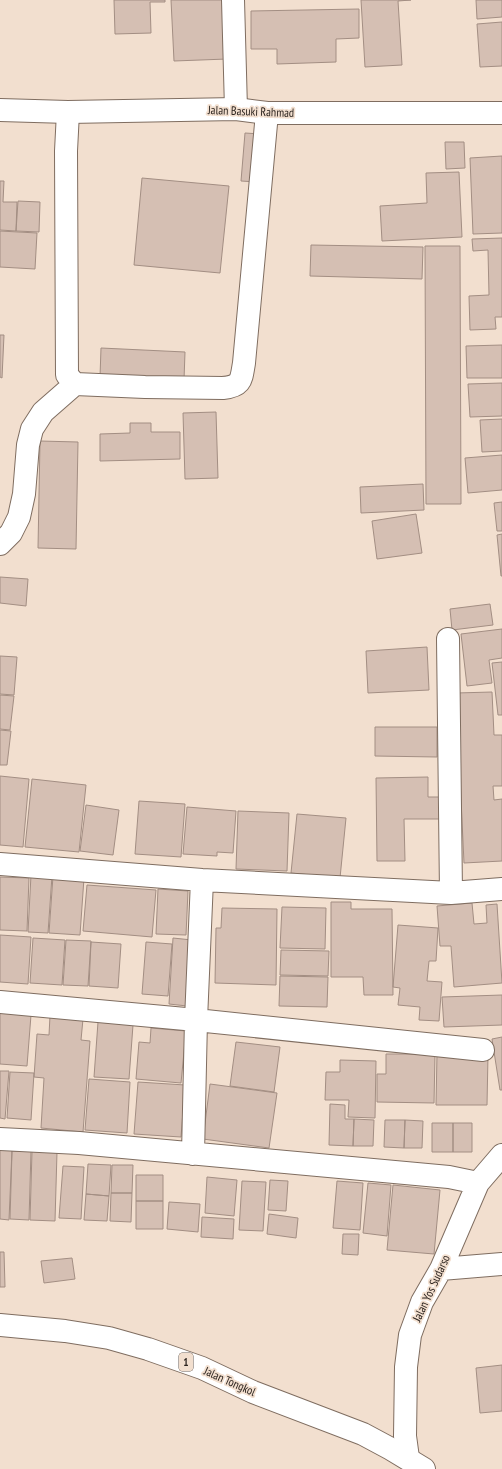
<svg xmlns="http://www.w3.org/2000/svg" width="502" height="1469" viewBox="0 0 502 1469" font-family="'PT Sans Narrow',sans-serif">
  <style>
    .building { fill: #d5bfb3; stroke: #a38e83 }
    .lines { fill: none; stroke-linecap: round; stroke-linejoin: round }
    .minor-casing { stroke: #7f6d60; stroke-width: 24 }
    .major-casing { stroke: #7f6d60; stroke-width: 24 }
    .highway-casing { stroke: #7f6d60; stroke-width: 24 }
    .minor { stroke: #fff; stroke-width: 22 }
    .major { stroke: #fff; stroke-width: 22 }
    .highway { stroke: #fff; stroke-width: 22 }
    .labels { text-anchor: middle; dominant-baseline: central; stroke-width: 3.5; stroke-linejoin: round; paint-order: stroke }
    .shield { fill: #f2dfcf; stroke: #675b53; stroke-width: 1 }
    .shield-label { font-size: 11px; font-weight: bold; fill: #2b231e }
    .street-label { font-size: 12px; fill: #2b231e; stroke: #f2dfcf }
  </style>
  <rect width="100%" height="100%" fill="#f2dfcf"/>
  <path class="building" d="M114,0H165V2H150L151,33L115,34Z
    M171,0H224L227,59L174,61Z
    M361,0H411L398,1L402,65L365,67Z
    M476,0H502V17L477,19Z
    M359,9V38L336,39V62L277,64V49H251V11Z
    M502,22V66L480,67L477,24Z
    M245,133L261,134L257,182L241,181Z
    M445,142H464L465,168L446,169Z
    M502,156V233L473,234L470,158Z
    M459,172L462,237L382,241L380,206L427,203L426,173Z
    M142,178L229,186L220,273L134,265Z
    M0,181H4L3,202H17L16,231L0,230Z
    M18,201L40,202L39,232L16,231Z
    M0,231L37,233L35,269L0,267Z
    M502,238V317H495L496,329L470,330L469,296L489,295L488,250L473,251L472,239Z
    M311,245L423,247L422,279L310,276Z
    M425,246H460L461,504H426Z
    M0,335H4L2,378L0,377Z
    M502,345V378H467L466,346Z
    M101,348L185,352L184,380L100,377Z
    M502,383V416L470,417L468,384Z
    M216,412L218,478L185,479L183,413Z
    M502,419V451L482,452L480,420Z
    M130,423H151V432H180V459L100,461V434L130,433Z
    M40,441L78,442L76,549L38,548Z
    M502,455V490L468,493L465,458Z
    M423,484L424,510L361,513L360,487Z
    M502,502V531H497L494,503Z
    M416,514L422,553L377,559L372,521Z
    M502,534V576H501L497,535Z
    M0,577L28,579L26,606L0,603Z
    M490,604L493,625L452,630L450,609Z
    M502,629V658L489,660L492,683L467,686L461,634Z
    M427,647L429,690L368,693L366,651Z
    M0,656L17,657L14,695L0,694Z
    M502,662V715H498L492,663Z
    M492,692L494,735H502V786H493L494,800L502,799V861L464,863L456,693Z
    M0,695L14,696L10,730L0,729Z
    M375,727H437V757L375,756Z
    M0,730L11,731L7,765H0Z
    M0,776L29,779L23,847L0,845Z
    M428,777V797H442V819H404L405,861H377L376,778Z
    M32,779L86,785L79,852L25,847Z
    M139,801L185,804L181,857L135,854Z
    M86,805L119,810L113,855L80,851Z
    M187,807L236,811L233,853L217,852V856L183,854Z
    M238,811L289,813L287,871L236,869Z
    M297,814L346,818L340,878L291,873Z
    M31,875L52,876L48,933L28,932Z
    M53,876L84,878L80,935L49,933Z
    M0,877L29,878L27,931L0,930Z
    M87,885L156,890L152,937L83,931Z
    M158,889L188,891L186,935L156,934Z
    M331,902H351V909H392L393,995H364L363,977H331Z
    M472,903L474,924L487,923L486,905L497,904L502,983L454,987L451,946H440L437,906Z
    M282,907L326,908L325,949L280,948Z
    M222,908L277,909L276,985L215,983L216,928H221Z
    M398,925L438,928L436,961H429L427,981L442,982L439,1021L419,1020L420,1007L398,1005L400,988L393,987Z
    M0,935L31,937L28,984L0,982Z
    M33,938L65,940L62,985L30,983Z
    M173,938L192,940L187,1006L169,1004Z
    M66,940L91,941L88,986L63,985Z
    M91,942L121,944L118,988L89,986Z
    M146,942L172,944L168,996L142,994Z
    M281,950L329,951L328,976L280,975Z
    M280,976L328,977L327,1007L279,1006Z
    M502,995V1025L444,1027L442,997Z
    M0,1012L31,1015L27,1066L0,1064Z
    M50,1016L83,1019L81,1040L90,1041L83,1132L41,1128L44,1078L34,1077L37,1034L49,1035Z
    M98,1022L133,1025L129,1079L94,1077Z
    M151,1028L186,1031L181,1083L136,1079L139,1042L150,1043Z
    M502,1037V1090H500L492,1039Z
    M236,1042L280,1047L274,1092L230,1086Z
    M386,1054H435L434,1103L377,1102V1074H386Z
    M437,1054L488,1055L487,1105H436Z
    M340,1060L376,1061L375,1118L348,1117L349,1100H325L326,1072H340Z
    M0,1071H9L5,1119L0,1118Z
    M10,1072L34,1073L31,1120L7,1118Z
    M89,1079L130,1082L127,1133L85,1130Z
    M138,1082L185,1085L181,1137L134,1134Z
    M210,1084L277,1093L269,1148L203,1139Z
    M330,1104L345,1105V1119H354L353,1146L329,1145Z
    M354,1119L374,1120L373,1146H353Z
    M385,1120H405L404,1148L384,1147Z
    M405,1120L423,1121L422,1148H404Z
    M432,1123H453V1152H432Z
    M453,1123H472V1152H453Z
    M0,1150H12L9,1220L0,1219Z
    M12,1151H31L29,1220L10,1219Z
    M32,1151L57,1152L55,1221L30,1220Z
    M88,1164L111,1165L109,1196L86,1194Z
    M112,1165H133L132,1193H111Z
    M63,1166L84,1167L81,1219L59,1218Z
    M136,1175H163V1201H136Z
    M207,1177L237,1180L234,1216L205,1213Z
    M270,1180L288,1181L286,1211L268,1210Z
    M242,1181L266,1182L263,1231L239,1230Z
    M337,1181L363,1183L360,1230L333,1228Z
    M368,1183L391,1185L387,1236L363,1233Z
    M393,1185L440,1190L434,1254L387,1250Z
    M111,1193H132L131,1222L110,1221Z
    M86,1194L109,1196L107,1221L84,1220Z
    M136,1201H163V1229H136Z
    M169,1202L200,1204L198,1232L167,1229Z
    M269,1214L298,1218L296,1238L267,1234Z
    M202,1217L234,1219L233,1239L201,1237Z
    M343,1234H359L358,1255L342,1254Z
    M0,1252H4L5,1287H0Z
    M72,1258L75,1279L44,1283L41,1261Z
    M502,1365V1411L480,1413L476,1368Z"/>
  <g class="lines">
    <g class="minor-casing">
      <path id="minor" d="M233,0L236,109
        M68,112L66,151L67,375L75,384
        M0,544L11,533L19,517L24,494L28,445L32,429L43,412L75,384L145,387L223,388C242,386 241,380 244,363L267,113
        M448,639L451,893
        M0,864L202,880L451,893L502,889
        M0,1002L196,1020L483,1050
        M0,1139L79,1143L449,1177L478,1183
        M193,1154L196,1020L202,880
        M441,1269L502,1264
        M408,1458L405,1436L406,1367L410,1335L422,1302L441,1269L478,1183L502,1155"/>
    </g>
    <g class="major-casing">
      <path id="major" d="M0,110L68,112L236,109L267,113H502"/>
    </g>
    <g class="highway-casing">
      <path id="highway" d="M0,1325L65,1331L109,1338L148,1349L202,1368L253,1392L363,1434L391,1449L424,1469"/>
    </g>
    <use href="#minor" class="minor"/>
    <use href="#major" class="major"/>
    <use href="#highway" class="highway"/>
  </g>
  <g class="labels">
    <rect class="shield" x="179" y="1353" width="14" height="18" rx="3"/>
    <g class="shield-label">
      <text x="186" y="1362">1</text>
    </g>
    <g class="street-label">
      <text transform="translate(251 111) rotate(2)">Jalan Basuki Rahmad</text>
      <text transform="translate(431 1288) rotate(-65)">Jalan Yos Sudarso</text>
      <text transform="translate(230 1381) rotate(24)">Jalan Tongkol</text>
    </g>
  </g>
</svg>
